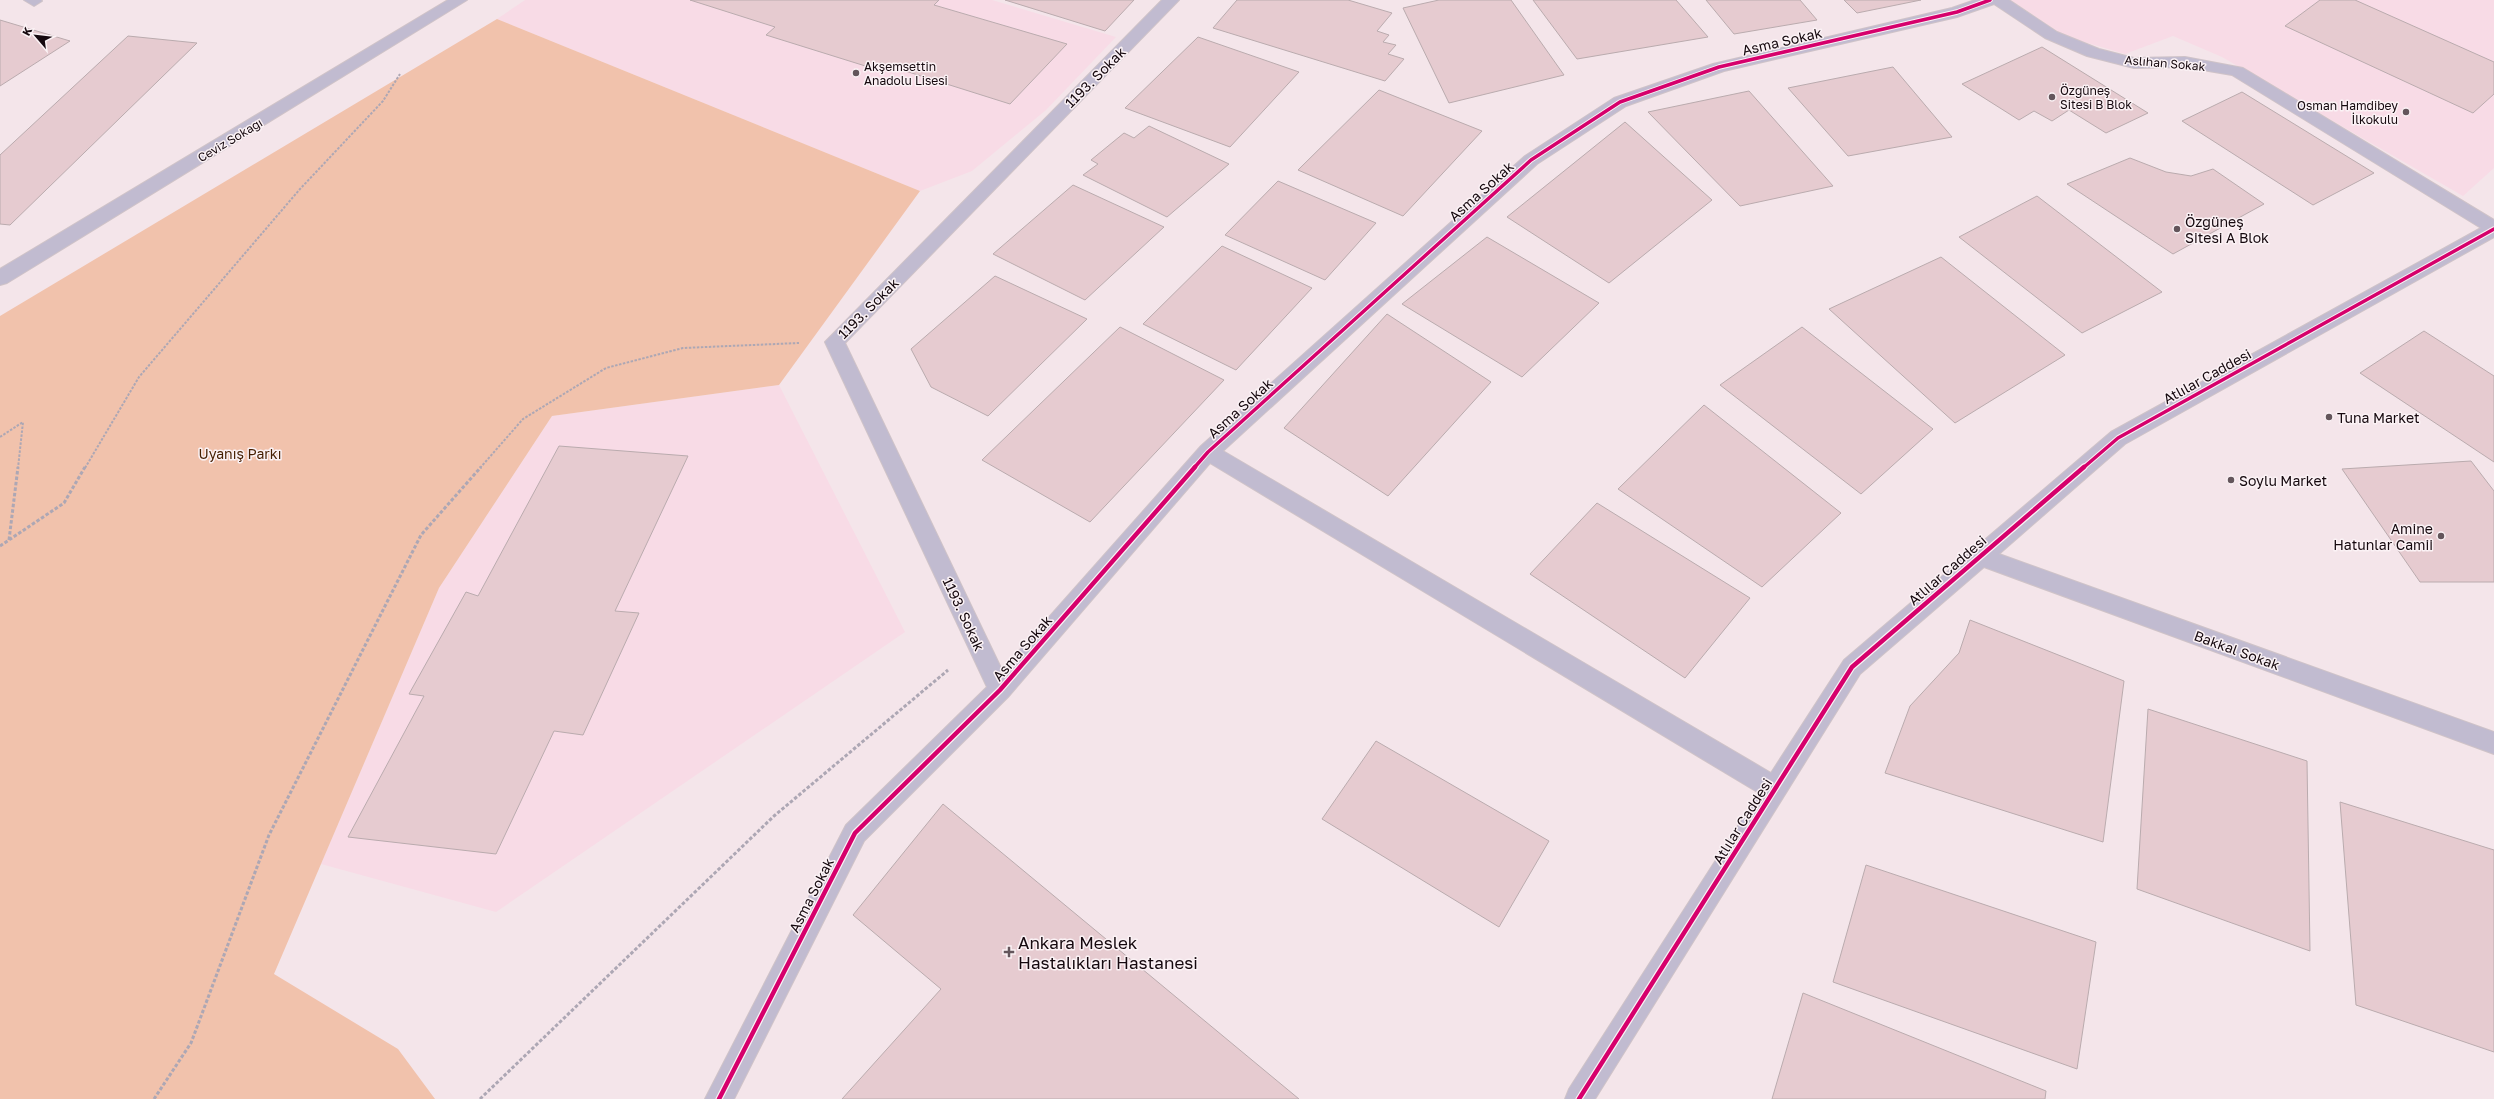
<svg xmlns="http://www.w3.org/2000/svg" width="2494" height="1099" viewBox="0 0 2494 1099" font-family="'Golos Text',sans-serif">
  <style>
    .built { fill: #f8dbe6 }
    .green { fill: #f1c2ac }
    .building { fill: #e6cbd0; stroke: #baabae }
    .lines { fill: none; stroke-linecap: round; stroke-linejoin: round }
    .street-casing { stroke: #cfc3c8; stroke-width: 2 }
    .path-far1 { stroke: #ada7b4; stroke-width: 2; stroke-dasharray: 2.5 1.5; stroke-linecap: butt }
    .path { stroke: #ada7b4; stroke-width: 3; stroke-dasharray: 3.5 2; stroke-linecap: butt }
    .street { fill: #c1bbd0; fill-rule: evenodd }
    .cycleway-far1-casing { stroke: #fbf2f5; stroke-width: 5.5 }
    .cycleway-casing { stroke: #fbf2f5; stroke-width: 7 }
    .cycleway-far1 { stroke: #d6006c; stroke-width: 3.5 }
    .cycleway { stroke: #d6006c; stroke-width: 4.5 }
    .poi-dot { fill: #63555b; stroke: #fbf2f5; stroke-width: 1.5 }
    .labels { text-anchor: middle; dominant-baseline: central; stroke-width: 3; stroke-linejoin: round; paint-order: stroke }
    .far-street-label { font-size: 12px; fill: #15080e; stroke: #fbf2f5 }
    .far-poi-label { font-size: 12px; fill: #15080e; stroke: #fbf2f5; text-anchor: start }
    .street-label { font-size: 14px; fill: #15080e; stroke: #fbf2f5 }
    .poi-label { font-size: 14px; fill: #15080e; stroke: #fbf2f5; text-anchor: start }
    .park-label { font-size: 14px; fill: #461e00; stroke: #fbf2f5 }
    .near-poi-label { font-size: 17px; fill: #15080e; stroke: #fbf2f5; text-anchor: start }
  </style>
  <rect width="100%" height="100%" fill="#f4e5ea"/>
  <path class="built" d="M525,0H992L1116,37L1046,110L972,171L920,191L497,19Z
    M2011,0H2494V168L2463,196L2222,57L2173,36L2125,54L2064,36Z
    M779,385L905,632L496,912L321,864L439,588L552,416Z"/>
  <path class="green" d="M497,19L920,191L779,385L552,416L439,588L274,974L398,1049L435,1099H0V316Z"/>
  <path class="building" d="M690,0H939L934,5L1067,44L1010,104L880,63L875,69L766,35L775,27Z
    M1005,0H1134L1105,31Z
    M1237,0H1348L1392,13L1377,31L1389,35L1383,42L1396,45L1388,54L1404,59L1385,81L1213,28Z
    M1439,0H1511L1564,75L1449,103L1403,8Z
    M1533,0H1676L1708,37L1577,59Z
    M1706,0H1800L1817,20L1734,34Z
    M1844,0H1921L1857,13Z
    M2320,0H2355L2494,62V94L2473,113L2285,26Z
    M0,20L70,41L0,86Z
    M128,36L197,43L10,225L0,224V155Z
    M1198,37L1299,72L1230,147L1125,108Z
    M2042,47L2148,113L2106,133L2069,110L2052,121L2034,111L2019,120L1962,84Z
    M1893,67L1952,137L1848,156L1788,88Z
    M1379,90L1482,131L1403,216L1298,170Z
    M1749,91L1833,186L1740,206L1648,112Z
    M2242,92L2374,173L2313,205L2182,121Z
    M1625,122L1712,200L1609,283L1507,217Z
    M1149,126L1229,164L1167,217L1083,175L1098,164L1091,160L1124,133L1134,138Z
    M2130,158L2166,172L2191,176L2213,169L2264,204L2173,254L2067,184Z
    M1278,181L1376,223L1325,280L1225,235Z
    M1073,185L1164,227L1085,300L993,254Z
    M2037,196L2162,292L2082,333L1959,237Z
    M1487,237L1599,303L1522,377L1402,304Z
    M1222,246L1312,288L1236,370L1143,324Z
    M1941,257L2065,355L1955,423L1829,309Z
    M995,276L1087,319L988,416L931,387L911,349Z
    M1387,314L1491,382L1388,496L1284,428Z
    M1120,327L1224,380L1090,522L982,460Z
    M1802,327L1933,429L1861,494L1720,385Z
    M2424,331L2494,376V462L2360,373Z
    M1704,405L1841,513L1762,587L1618,489Z
    M559,446L688,456L615,611L639,613L583,735L554,731L496,854L348,837L424,696L409,694L466,592L478,596Z
    M2471,461L2494,491V582H2420L2342,469Z
    M1597,503L1750,598L1685,678L1530,574Z
    M1970,620L2124,681L2103,842L1885,773L1910,706L1959,653Z
    M2148,709L2307,761L2310,951L2137,889Z
    M1376,741L1549,841L1499,927L1322,819Z
    M2340,802L2494,850V1052L2356,1005Z
    M943,804L1299,1099H842L941,989L853,915Z
    M1866,865L2096,942L2077,1069L1833,982Z
    M1803,993L2046,1091L2045,1099H1772Z"/>
  <g class="lines">
    <g class="street-casing">
      <path id="street" d="M24,0H41L42,1L34,6Z
        M448,0H467L7,283L0,285V269Z
        M1162,0H1179L845,343L1002,670L1201,446L1525,156L1614,98L1713,64L1952,8L1975,0H2009L2057,32L2099,49L2134,58L2185,57L2243,68L2494,220V237L2125,444L1999,554L2494,732V754L1984,567L1860,674L1595,1099H1565L1569,1089L1759,793L1210,463L1008,697L864,841L734,1099H705L846,825L987,687L825,342ZM1994,4L2045,38L2087,56L2134,68L2185,67L2232,75L2481,228L2111,432L1844,660L1771,773L1223,451L1537,164L1626,106L1724,71L1957,17Z"/>
    </g>
    <path class="path-far1" d="M0,437L23,422L18,468
      M85,468L139,377L300,189L383,101L400,74
      M480,468L523,419L606,368L683,348L799,343"/>
    <path class="path" d="M9,540L18,467
      M0,546L64,503L85,467
      M154,1099L191,1043L269,835L421,535L481,467
      M480,1099L774,816L948,670"/>
    <use href="#street" class="street"/>
    <g class="cycleway-far1-casing">
      <path id="cycleway-far1" d="M1194,468L1208,452L1531,160L1620,102L1719,67L1957,12L1990,0
        M2083,468L2118,438L2494,229"/>
    </g>
    <g class="cycleway-casing">
      <path id="cycleway" d="M719,1099L855,833L1000,690L1195,467
        M1579,1099L1852,667L2084,467"/>
    </g>
    <use href="#cycleway-far1" class="cycleway-far1"/>
    <use href="#cycleway" class="cycleway"/>
  </g>
  <g class="poi-dot">
    <circle cx="856" cy="73" r="4"/>
    <circle cx="2052" cy="97" r="4"/>
    <circle cx="2406" cy="112" r="4"/>
    <circle cx="2177" cy="229" r="4"/>
    <circle cx="2329" cy="417" r="4"/>
    <circle cx="2231" cy="480" r="4"/>
    <circle cx="2441" cy="536" r="4"/>
    <path d="M1007 946h4v4h4v4h-4v4h-4v-4h-4v-4h4z"/>
  </g>
  <g class="labels">
    <g class="far-street-label">
      <text transform="translate(2165 63) rotate(5)">Aslıhan Sokak</text>
      <text transform="translate(230 140) rotate(-31)">Ceviz Sokağı</text>
    </g>
    <g class="far-poi-label">
      <text x="864" y="66">Akşemsettin<tspan x="864" dy="14">Anadolu Lisesi</tspan></text>
      <text x="2060" y="90">Özgüneş<tspan x="2060" dy="14">Sitesi B Blok</tspan></text>
      <text x="2398" y="105" text-anchor="end">Osman Hamdibey<tspan x="2398" dy="14">İlkokulu</tspan></text>
    </g>
    <g class="street-label">
      <text transform="translate(1782 41) rotate(-13)">Asma Sokak</text>
      <text transform="translate(1095 77) rotate(-45)">1193. Sokak</text>
      <text transform="translate(1481 191) rotate(-42)">Asma Sokak</text>
      <text transform="translate(868 308) rotate(-45)">1193. Sokak</text>
      <text transform="translate(2207 376) rotate(-29)">Atlılar Caddesi</text>
      <text transform="translate(1240 408) rotate(-42)">Asma Sokak</text>
      <text transform="translate(1947 570) rotate(-41)">Atlılar Caddesi</text>
      <text transform="translate(964 614) rotate(65)">1193. Sokak</text>
      <text transform="translate(1022 648) rotate(-49)">Asma Sokak</text>
      <text transform="translate(2237 650) rotate(20)">Bakkal Sokak</text>
      <text transform="translate(1742 821) rotate(-58)">Atlılar Caddesi</text>
      <text transform="translate(811 895) rotate(-63)">Asma Sokak</text>
    </g>
    <g class="poi-label">
      <text x="2185" y="221">Özgüneş<tspan x="2185" dy="16">Sitesi A Blok</tspan></text>
      <text x="2337" y="417">Tuna Market</text>
      <text x="2239" y="480">Soylu Market</text>
      <text x="2433" y="528" text-anchor="end">Amine<tspan x="2433" dy="16">Hatunlar Camii</tspan></text>
    </g>
    <g class="park-label">
      <text x="240" y="453">Uyanış Parkı</text>
    </g>
    <g class="near-poi-label">
      <text x="1018" y="942">Ankara Meslek<tspan x="1018" dy="20">Hastalıkları Hastanesi</tspan></text>
    </g>
  </g>
  <g transform="translate(36 36) rotate(298)" stroke="#fbf2f5" stroke-width="3" paint-order="stroke">
  <path d="M0-3L7 15L0 10L-7 15Z" fill="#15080e"/>
  <text y="-6" font-size="11" font-weight="bold" text-anchor="middle" fill="#15080e">K</text>
  </g>
</svg>
